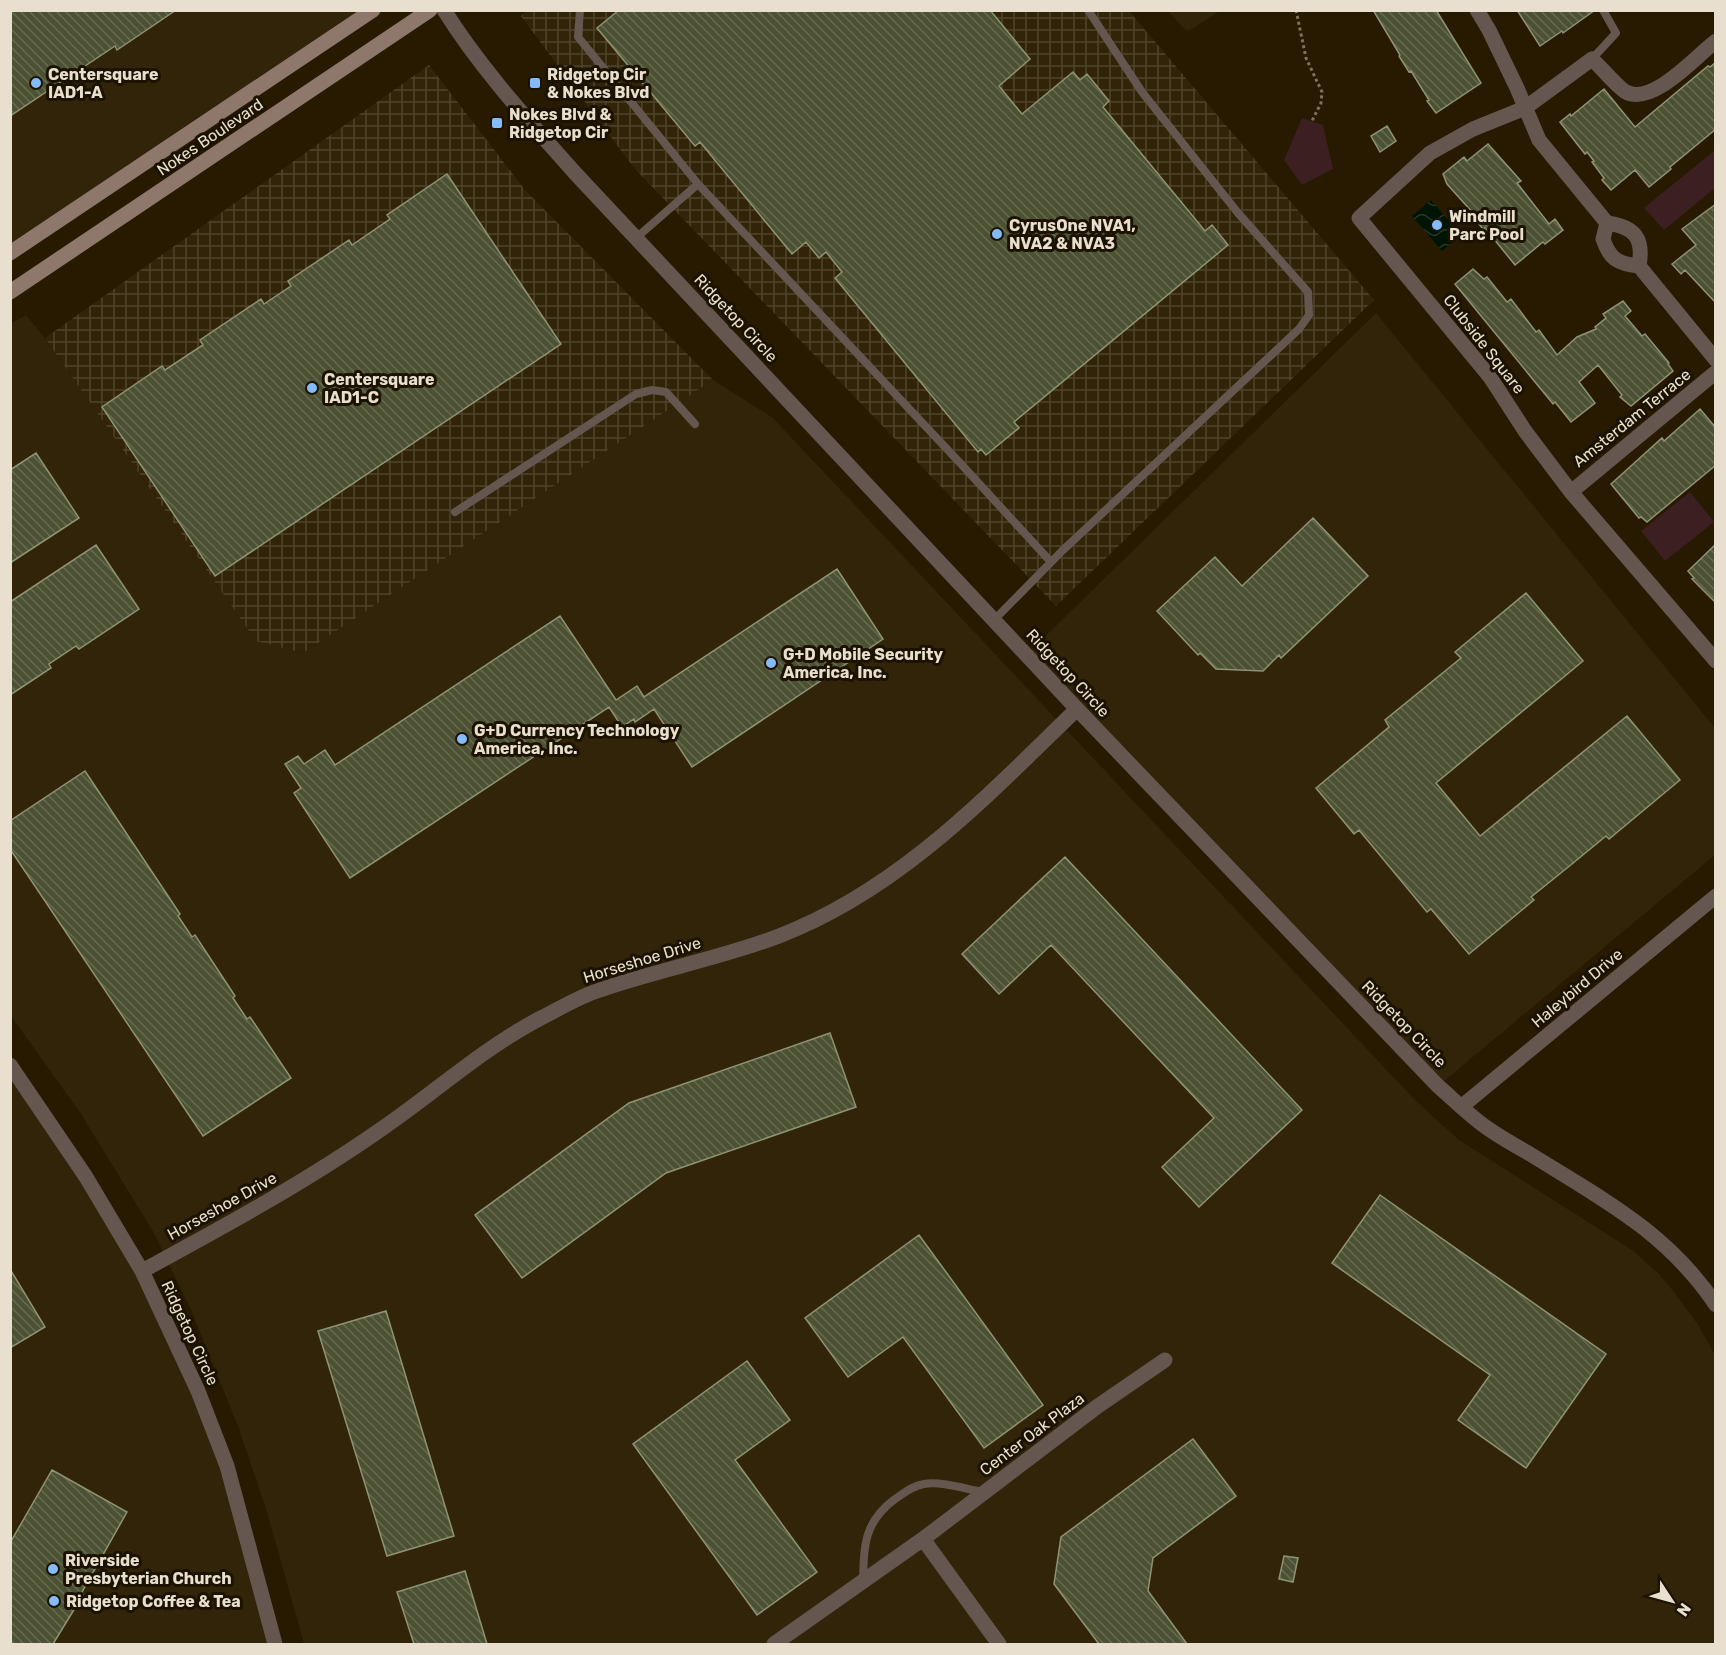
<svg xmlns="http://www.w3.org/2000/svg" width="1726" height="1655" viewBox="0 0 1726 1655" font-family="Rubik,sans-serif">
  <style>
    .built { fill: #312408 }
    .industrial { fill: url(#industrial-grid) }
    .green { fill: #3b1f21 }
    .water { fill: url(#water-waves) }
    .building { fill: url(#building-back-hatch); stroke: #8e9473; stroke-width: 1.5 }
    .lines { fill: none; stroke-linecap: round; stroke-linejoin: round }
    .path { stroke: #7e735d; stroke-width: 3; stroke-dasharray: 3 3; stroke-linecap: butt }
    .service { stroke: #655750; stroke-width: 8 }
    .minor { stroke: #655750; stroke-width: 15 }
    .tertiary { stroke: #655750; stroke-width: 15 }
    .secondary { stroke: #8e786c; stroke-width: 15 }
    .poi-dot { fill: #84bcfb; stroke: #1c1200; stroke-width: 2 }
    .labels { text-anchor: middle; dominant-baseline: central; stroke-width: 6; stroke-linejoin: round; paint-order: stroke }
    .poi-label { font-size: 16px; font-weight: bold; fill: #e8dfcf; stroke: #1c1200; text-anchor: start }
    .street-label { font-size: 16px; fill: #e8dfcf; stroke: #1c1200 }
  </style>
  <defs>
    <pattern id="industrial-grid" width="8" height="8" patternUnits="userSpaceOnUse" patternTransform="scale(1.5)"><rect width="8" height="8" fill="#312408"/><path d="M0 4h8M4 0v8" fill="none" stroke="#4f432b"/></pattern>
    <pattern id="water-waves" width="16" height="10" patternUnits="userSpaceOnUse" patternTransform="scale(1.5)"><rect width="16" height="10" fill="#001404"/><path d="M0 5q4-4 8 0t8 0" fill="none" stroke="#253628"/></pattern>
    <pattern id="building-back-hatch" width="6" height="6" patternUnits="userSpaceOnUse" patternTransform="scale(1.5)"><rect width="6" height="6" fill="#4c5133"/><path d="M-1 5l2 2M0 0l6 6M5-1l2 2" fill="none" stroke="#666a50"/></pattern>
  </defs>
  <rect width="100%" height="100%" fill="#271a00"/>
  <path class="built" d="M11,11H373L11,253Z
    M1168,11H1220L1187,32Z
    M1376,313L1715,728V855L1438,1086L1026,655Z
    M26,315L45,338L256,641L303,653L713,380L773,418L1415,1100L1459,1140L1632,1250L1659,1274L1674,1292L1699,1326L1715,1355V1644H304L268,1515L239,1429L191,1310L154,1233L81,1114L11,1016L10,324Z
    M10,1065L86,1177L198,1391L275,1644H11Z"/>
  <path class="industrial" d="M528,10L1129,11L1374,300L1056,606L634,168L521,16Z
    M429,65L525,190L713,380L303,653L256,641L45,338Z"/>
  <path class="green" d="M1302,118L1323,125L1333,169L1302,185L1284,160Z
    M1715,150V188L1664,230L1644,208Z
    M1690,492L1714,522L1665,561L1641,531Z"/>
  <path class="water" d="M1431,200L1461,235L1442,251L1412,216Z"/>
  <path class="building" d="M10,10H176L117,50L115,46L10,116Z
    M619,10H990L1030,59L999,86L1022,114L1073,72L1080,80L1087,74L1109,101L1103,107L1205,231L1212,225L1228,245L1014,422L1019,428L986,455L981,449L978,452L835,278L842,272L826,252L819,258L806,242L792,254L700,142L695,146L597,28Z
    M1373,10H1436L1481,83L1436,113L1427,101L1429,100L1411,71L1409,72L1399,56L1400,55Z
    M1517,10H1595L1563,33L1562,31L1540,46Z
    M1716,62V129L1670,167L1671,169L1649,187L1635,170L1611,190L1602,180L1604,178L1592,162L1594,161L1587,152L1585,154L1560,122L1570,114L1571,116L1604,89L1635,127L1708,66L1710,67Z
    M1387,126L1396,141L1380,152L1371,136Z
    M1488,144L1521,181L1517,183L1549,224L1555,219L1563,230L1545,244L1543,242L1515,265L1485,228L1483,229L1471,214L1473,213L1447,184L1443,174L1464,157L1467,161Z
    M447,174L561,344L215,576L102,407L162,366L165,370L203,345L200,340L261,299L264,304L291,286L288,281L349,240L352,245L390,219L387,215Z
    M1716,204V303L1685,270L1681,274L1672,264L1696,245L1682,229Z
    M1473,269L1484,279L1487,277L1507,302L1511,299L1536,332L1539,330L1557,355L1577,337L1596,329L1595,327L1606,318L1603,314L1623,301L1631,311L1625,316L1642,336L1645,334L1669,363L1668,364L1673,371L1631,406L1620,397L1622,395L1598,365L1579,382L1595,403L1571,422L1555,402L1553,404L1455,284Z
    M1700,409L1716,428V465L1647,522L1641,517L1639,518L1611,484L1662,438L1664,441Z
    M36,453L79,518L10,563V470Z
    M1313,518L1368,576L1281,658L1279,655L1263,671L1216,669L1200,653L1198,655L1157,611L1215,557L1242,586Z
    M1716,544V603L1692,579L1694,578L1688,571Z
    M96,545L139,609L79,649L76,646L49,664L51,668L10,695V602Z
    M837,569L883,639L692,767L654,709L635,722L634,719L622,727L609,707L350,878L294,793L301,788L285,764L298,756L304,764L325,750L335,765L560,616L616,700L637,686L644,697Z
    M1526,593L1583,661L1436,783L1480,836L1627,716L1680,780L1609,839L1606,836L1567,868L1531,897L1534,900L1469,954L1431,909L1427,912L1359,830L1354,834L1316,788L1389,727L1385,720L1461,658L1455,652Z
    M85,771L180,914L178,916L192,937L195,935L235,996L233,998L247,1019L250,1017L291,1078L203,1136L10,849V821Z
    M1065,857L1302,1110L1199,1207L1162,1167L1214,1118L1051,945L999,994L962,954Z
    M830,1033L856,1107L666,1173L522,1278L475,1215L629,1103Z
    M1380,1195L1606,1354L1526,1468L1458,1420L1490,1375L1332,1263Z
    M919,1235L1043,1405L984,1448L903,1337L848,1377L805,1318Z
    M10,1269L45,1327L10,1348Z
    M386,1311L454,1536L387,1556L318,1331Z
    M747,1361L790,1420L735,1460L817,1572L757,1615L633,1444Z
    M1193,1439L1236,1496L1153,1558L1148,1591L1187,1644H1099L1054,1584L1061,1537Z
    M52,1470L127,1512L81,1594L83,1595L53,1644H10V1543Z
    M1284,1556L1298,1558L1293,1582L1279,1579Z
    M465,1571L487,1644H414L397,1592Z"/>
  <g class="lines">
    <path class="path" d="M1296,10L1306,58L1322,92L1321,103L1312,121"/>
    <path class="service" d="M580,10L578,37L698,184L961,464L1051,562
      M1592,59L1616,33L1603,10
      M636,238L698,184
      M455,512L636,394L652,390L666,392L695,424
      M994,620L1062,551L1299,329L1309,315L1308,292L1238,213L1142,92L1088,10
      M863,1581C864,1545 864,1522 895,1499C904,1493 912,1486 924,1484C942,1481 965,1489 983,1492"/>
    <path class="minor" d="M1477,10L1489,30L1517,88L1539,140L1607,223C1635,227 1644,238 1639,266
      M1716,41C1696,56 1653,106 1626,92C1617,87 1601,67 1592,59L1525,108L1473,129L1430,153L1359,218L1490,377L1525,431L1571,492L1716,661
      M1607,223L1603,239C1610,260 1619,264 1639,266L1716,360
      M1571,492L1716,372
      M923,1539L999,1644
      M774,1644L923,1539L1098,1406L1165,1360"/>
    <path class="tertiary" d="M444,10C481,69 529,121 575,173L1077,709L1438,1086C1453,1099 1467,1113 1483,1125C1498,1136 1514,1145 1530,1154C1602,1199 1667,1232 1716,1305
      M10,1065L86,1177L142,1271L198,1391L227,1466L275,1644
      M1461,1107L1716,896
      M142,1271C223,1227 304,1183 380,1130C433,1094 482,1049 539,1019C557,1010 575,999 594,992C655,970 719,959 779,936C899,890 987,796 1077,709"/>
    <path class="secondary" d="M10,253L373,10
      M10,292L430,10"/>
  </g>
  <g class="poi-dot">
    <circle cx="36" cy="83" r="6"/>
    <rect x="529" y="77" width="12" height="12" rx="3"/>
    <rect x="491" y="117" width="12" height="12" rx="3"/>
    <circle cx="1437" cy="225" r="6"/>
    <circle cx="997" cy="234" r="6"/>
    <circle cx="312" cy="388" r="6"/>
    <circle cx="771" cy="663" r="6"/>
    <circle cx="462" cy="739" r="6"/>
    <circle cx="53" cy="1569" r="6"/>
    <circle cx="54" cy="1601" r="6"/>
  </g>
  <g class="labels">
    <g class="poi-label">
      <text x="48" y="74">Centersquare<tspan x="48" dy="18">IAD1-A</tspan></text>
      <text x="547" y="74">Ridgetop Cir<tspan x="547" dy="18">&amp; Nokes Blvd</tspan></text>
      <text x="509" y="114">Nokes Blvd &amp;<tspan x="509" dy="18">Ridgetop Cir</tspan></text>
      <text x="1449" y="216">Windmill<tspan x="1449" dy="18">Parc Pool</tspan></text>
      <text x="1009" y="225">CyrusOne NVA1,<tspan x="1009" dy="18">NVA2 &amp; NVA3</tspan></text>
      <text x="324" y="379">Centersquare<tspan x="324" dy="18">IAD1-C</tspan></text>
      <text x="783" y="654">G+D Mobile Security<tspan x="783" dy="18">America, Inc.</tspan></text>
      <text x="474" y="730">G+D Currency Technology<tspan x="474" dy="18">America, Inc.</tspan></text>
      <text x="65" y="1560">Riverside<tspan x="65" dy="18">Presbyterian Church</tspan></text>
      <text x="66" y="1601">Ridgetop Coffee &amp; Tea</text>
    </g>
    <g class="street-label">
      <text transform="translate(210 137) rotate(-34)">Nokes Boulevard</text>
      <text transform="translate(736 318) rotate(47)">Ridgetop Circle</text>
      <text transform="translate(1484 344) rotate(52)">Clubside Square</text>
      <text transform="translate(1632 418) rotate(-39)">Amsterdam Terrace</text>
      <text transform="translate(1068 673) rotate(47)">Ridgetop Circle</text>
      <text transform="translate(642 960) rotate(-17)">Horseshoe Drive</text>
      <text transform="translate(1577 988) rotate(-40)">Haleybird Drive</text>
      <text transform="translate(1404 1024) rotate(46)">Ridgetop Circle</text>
      <text transform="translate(222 1206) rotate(-29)">Horseshoe Drive</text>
      <text transform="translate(190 1333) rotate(65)">Ridgetop Circle</text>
      <text transform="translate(1032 1434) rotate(-37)">Center Oak Plaza</text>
    </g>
  </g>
  <rect width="1726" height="1655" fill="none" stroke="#e8dfcf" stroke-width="24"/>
  <g transform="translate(1672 1601) rotate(126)" stroke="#1c1200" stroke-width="4.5" paint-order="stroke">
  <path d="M0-4.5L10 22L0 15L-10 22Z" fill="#e8dfcf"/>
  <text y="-9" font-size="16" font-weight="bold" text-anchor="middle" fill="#e8dfcf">N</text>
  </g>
</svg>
